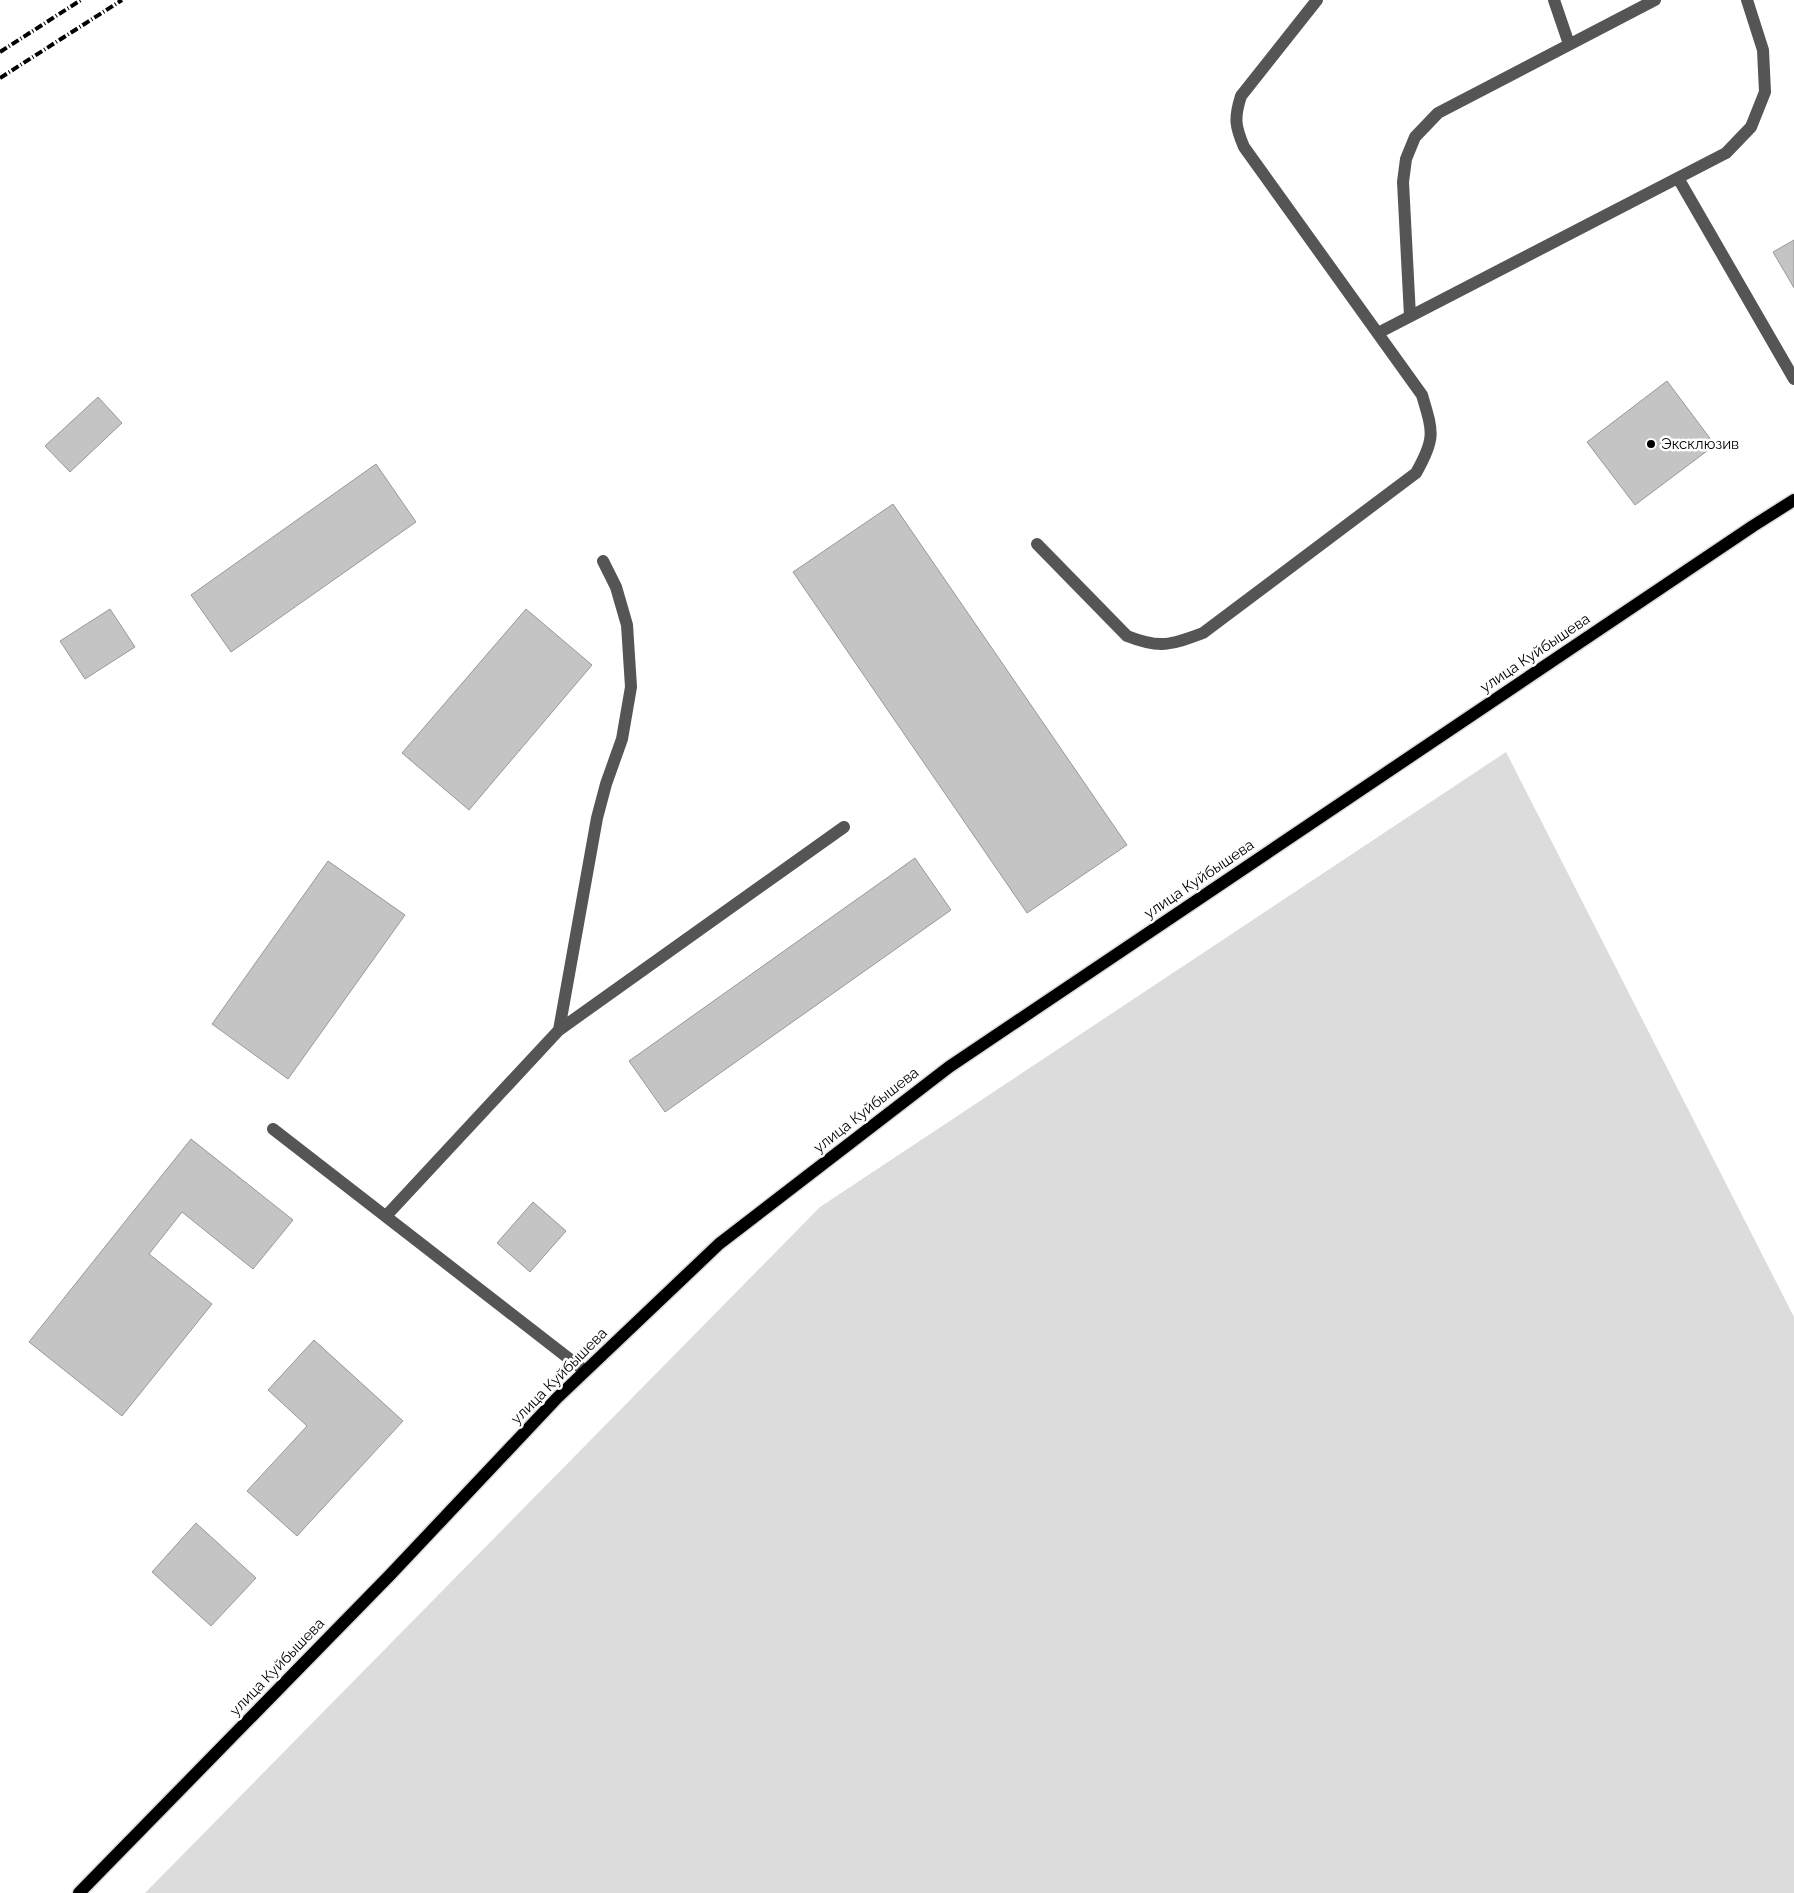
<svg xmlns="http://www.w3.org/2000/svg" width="1794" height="1893" viewBox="0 0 1794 1893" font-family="Raleway,sans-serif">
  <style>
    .green { fill: #dcdcdc }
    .building { fill: #c4c4c4; stroke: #999 }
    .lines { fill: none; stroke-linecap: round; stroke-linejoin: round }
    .major-casing { stroke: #dbdbdb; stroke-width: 15 }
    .minor { stroke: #555; stroke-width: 12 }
    .major { stroke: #000; stroke-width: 12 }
    .rail { stroke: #000; stroke-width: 4; stroke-dasharray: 8 2.5 1 2.5; stroke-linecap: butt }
    .poi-dot { fill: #000; stroke: #fff; stroke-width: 2 }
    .labels { text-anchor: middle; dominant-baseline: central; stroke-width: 5; stroke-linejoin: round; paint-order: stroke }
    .poi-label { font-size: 15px; fill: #000; stroke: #fff; text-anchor: start }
    .street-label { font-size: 15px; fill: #000; stroke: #fff }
  </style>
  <rect width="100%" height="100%" fill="#fff"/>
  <path class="green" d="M1506,752L1794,1317V1893H145L820,1207Z"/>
  <path class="building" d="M1794,240V288L1773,252Z
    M1667,381L1715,445L1635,505L1587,442Z
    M98,397L122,423L70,472L45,446Z
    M376,464L416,522L231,652L191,595Z
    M893,504L1127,845L1027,913L793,572Z
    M110,609L135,647L85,679L60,641Z
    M526,609L592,665L469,810L402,753Z
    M915,858L951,910L665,1112L629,1061Z
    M328,861L405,915L288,1079L212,1024Z
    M191,1139L293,1220L253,1269L182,1212L149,1254L212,1304L122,1416L29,1342Z
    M533,1202L566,1231L530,1272L497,1243Z
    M314,1340L403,1421L297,1536L247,1491L307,1426L268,1390Z
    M196,1523L256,1578L211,1626L152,1572Z"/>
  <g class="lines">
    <g class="major-casing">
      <path id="major" d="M79,1893L390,1575L557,1398L719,1244L949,1067L1753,526L1794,500"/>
    </g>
    <path class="minor" d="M1554,0L1569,44
      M1678,178L1794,379
      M1410,316L1403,182L1406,159L1415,137L1438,113L1655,0
      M1378,333L1726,153L1751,127L1765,92L1763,50L1747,0
      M1037,544L1127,636C1160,649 1171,645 1203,633L1416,473C1436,438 1433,432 1422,395L1244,147C1235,126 1234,118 1241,96L1317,0
      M559,1030L597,818L606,784L622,739L631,687L627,625L616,587L603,561
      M273,1129L585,1371
      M386,1216L559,1030L844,827"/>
    <use href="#major" class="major"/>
    <path class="rail" d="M0,52L81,0
      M0,78L122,0"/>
  </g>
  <circle class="poi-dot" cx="1651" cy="444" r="5"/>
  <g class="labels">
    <g class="poi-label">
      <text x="1661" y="444">Эксклюзив</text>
    </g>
    <g class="street-label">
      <text transform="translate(1535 653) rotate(-34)">улица Куйбышева</text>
      <text transform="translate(1199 879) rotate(-34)">улица Куйбышева</text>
      <text transform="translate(866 1110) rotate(-38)">улица Куйбышева</text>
      <text transform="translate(559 1376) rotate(-45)">улица Куйбышева</text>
      <text transform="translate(277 1667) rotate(-46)">улица Куйбышева</text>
    </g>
  </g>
</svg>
